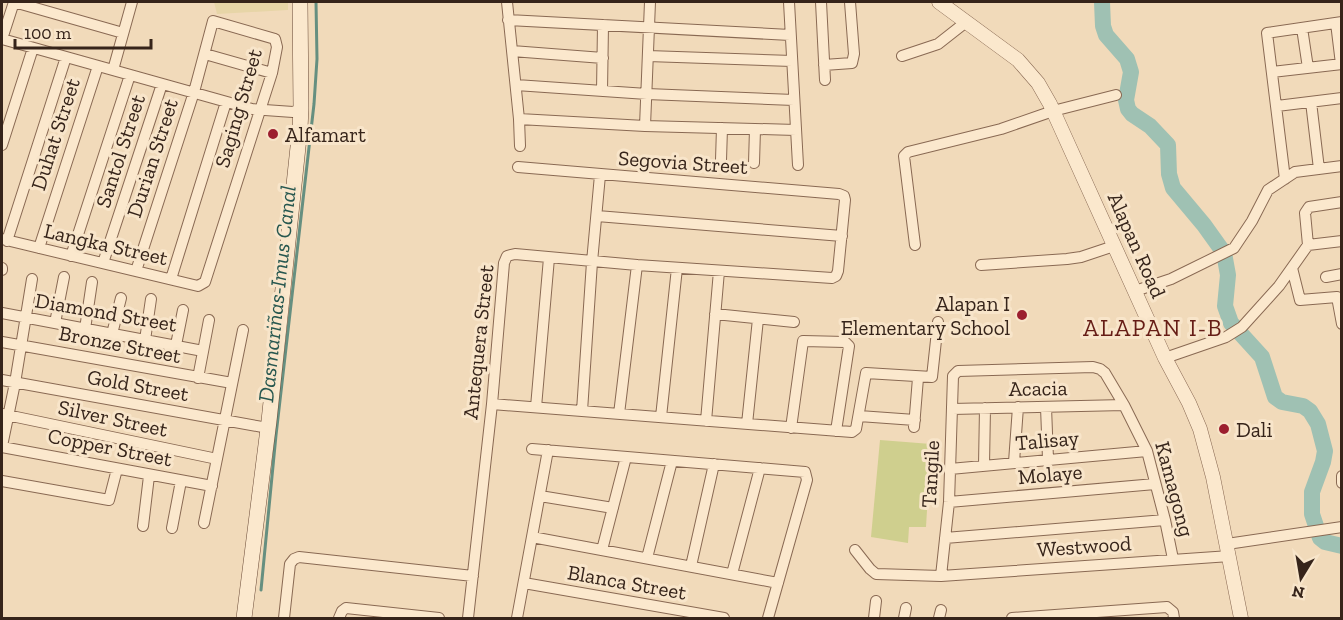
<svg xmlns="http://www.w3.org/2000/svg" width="1343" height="620" viewBox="0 0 1343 620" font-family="'Zilla Slab',serif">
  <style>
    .farmland { fill: #e7d5a7 }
    .green { fill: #cfcf8e }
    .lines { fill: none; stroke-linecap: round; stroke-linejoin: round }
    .stream { stroke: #668f80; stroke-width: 3 }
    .river { stroke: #9fc1b3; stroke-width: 16 }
    .minor-casing { stroke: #896953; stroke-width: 12 }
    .tertiary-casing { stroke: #896953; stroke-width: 15 }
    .secondary-casing { stroke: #6a4a37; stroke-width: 16 }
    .minor { stroke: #fbe8cd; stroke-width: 10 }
    .tertiary { stroke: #fbe8cd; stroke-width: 14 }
    .secondary { stroke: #fbe8cd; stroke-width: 15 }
    .poi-dot { fill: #9c1f2f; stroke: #f8e5ca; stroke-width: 2 }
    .labels { text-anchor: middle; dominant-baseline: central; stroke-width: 6; stroke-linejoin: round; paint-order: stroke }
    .street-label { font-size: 21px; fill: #36241a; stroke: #f8e5ca }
    .poi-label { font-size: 21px; fill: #36241a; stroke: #f8e5ca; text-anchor: start }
    .water-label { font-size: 22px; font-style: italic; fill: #27574f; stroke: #f8e5ca }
    .quarter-label { font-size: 24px; letter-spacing: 1.5px; fill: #661d16; stroke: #f8e5ca }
  </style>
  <rect width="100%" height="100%" fill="#f1daba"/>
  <path class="farmland" d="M214,2H288V10L217,14Z"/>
  <path class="green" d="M880,440L931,444L926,527H909L908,543L871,537Z"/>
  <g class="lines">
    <path class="stream" d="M261,590L276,435L314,104L317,59L316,2"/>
    <path class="river" d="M1102,2L1103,26L1106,35L1127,59L1131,72L1126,100L1128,109L1132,114L1150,126L1168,145L1169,174L1173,188L1204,225L1224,253L1228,275L1225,306L1231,323L1262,357L1275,397L1282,402L1303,406L1310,411L1318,424L1325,451L1323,462L1312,492V514L1320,538L1325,542L1342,546"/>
    <g class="minor-casing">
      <path id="minor" d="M14,2L123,33
        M507,2L519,119L520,146
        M789,2L798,165
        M821,2L825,80
        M508,20L790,35
        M1336,23L1341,64
        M1302,28L1308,68
        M2,39L252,109L293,112L301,109
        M2,39L14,2
        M512,51L603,58
        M205,54L272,73
        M648,56L792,61
        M902,56L938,44L966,22
        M824,65L852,63L854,54L850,2
        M113,70L132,2
        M1272,72L1342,64
        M516,85L647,94L794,100
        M602,91L603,25
        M1311,102L1319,169
        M1277,106L1342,98
        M519,119L645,126L796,130
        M645,126L650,2
        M2,145L33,48
        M721,160L722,128
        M754,163L755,129
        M1285,179L1267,33L1342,22
        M597,216L842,236
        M2,239L198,286L205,282L272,73L277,47L275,39L213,21L194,92L136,271
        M7,241L66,57
        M915,245L904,156L908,152L1001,129L1053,111L1116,95
        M1308,245L1305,213L1309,207L1342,202
        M39,248L98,66
        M71,256L130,75
        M103,263L162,84
        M981,265L1067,259L1081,257L1114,246
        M1292,268L1300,300L1337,297L1342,324
        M2,270V268
        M1326,277L1342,274
        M171,279L226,102
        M1135,291L1171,279L1234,248L1252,221L1268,190L1295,172L1342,166
        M2,313L203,351
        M715,314L794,322
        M55,323L64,277
        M85,329L92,282
        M112,334L121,298
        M145,340L151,299
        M2,342L232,383
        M176,345L183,310
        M1165,358L1226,337L1242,327L1279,286L1308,245L1342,241
        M198,378L209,320
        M2,380L268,428
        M492,404L852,432L856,429L866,373L932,377L938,322
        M536,407L549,258
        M1046,407L1048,459
        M952,409L1124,405
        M582,411L592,262L600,175
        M2,414L217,459
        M619,414L637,265
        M859,416L915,420
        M661,417L677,268
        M706,421L719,271
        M747,424L758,319
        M914,427L918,378
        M791,428L803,341L845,342L849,346L836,431
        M2,446L15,383L32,279
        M2,447L212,486
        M532,449L805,472L807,480L768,618
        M1014,462L1018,407
        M984,465L985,408
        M950,469L1147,451
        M1342,476V483
        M2,481L109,500L117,469
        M540,496L613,508
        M949,502L1155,484
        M204,523L243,330
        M143,526L149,476
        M172,528L181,481
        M532,537L778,583
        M945,538L1165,520
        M1227,544L1342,527
        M602,550L626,457
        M855,550L870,569L876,574L941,576L1230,556
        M647,558L672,461
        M691,566L714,464
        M732,574L760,468
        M941,576L949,502L953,376L958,371L1093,367L1100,369L1105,373L1124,405L1147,451L1165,520L1173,559
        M524,583L724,618
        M284,618L290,564L294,559L299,557L473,576
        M339,618L342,611L346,608L439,618
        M468,618L492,404L504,263L507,256L515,254L637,265L832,278L836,276L838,271L845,200L844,196L839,194L518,167
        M517,618L548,450
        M874,618L876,601
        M904,618L906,608
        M939,618L941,610
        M1012,618L1167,607L1173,612L1174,618"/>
    </g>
    <g class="tertiary-casing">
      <path id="tertiary" d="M939,2L1018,60L1038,83L1050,104L1165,358L1189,403L1200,429L1213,477L1241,618"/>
    </g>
    <g class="secondary-casing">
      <path id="secondary" d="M244,618L269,421L300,128L301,109L300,2"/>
    </g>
    <use href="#minor" class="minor"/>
    <use href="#tertiary" class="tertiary"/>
    <use href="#secondary" class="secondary"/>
  </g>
  <g class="poi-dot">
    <circle cx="273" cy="134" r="6"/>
    <circle cx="1022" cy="315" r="6"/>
    <circle cx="1224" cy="429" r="6"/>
  </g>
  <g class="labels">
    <g class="street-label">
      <text transform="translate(238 108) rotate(-74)">Saging Street</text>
      <text transform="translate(55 134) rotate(-72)">Duhat Street</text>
      <text transform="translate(120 151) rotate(-72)">Santol Street</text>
      <text transform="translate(152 158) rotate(-72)">Durian Street</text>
      <text transform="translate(683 162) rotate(4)">Segovia Street</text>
      <text transform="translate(106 244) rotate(13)">Langka Street</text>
      <text transform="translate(1137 245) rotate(66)">Alapan Road</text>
      <text transform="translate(106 312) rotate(10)">Diamond Street</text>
      <text transform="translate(478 342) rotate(-84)">Antequera Street</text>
      <text transform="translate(120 344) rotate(11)">Bronze Street</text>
      <text transform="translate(138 385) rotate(10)">Gold Street</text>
      <text transform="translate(1038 388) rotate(-1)">Acacia</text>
      <text transform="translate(113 418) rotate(12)">Silver Street</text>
      <text transform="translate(1047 440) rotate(-5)">Talisay</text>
      <text transform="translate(110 447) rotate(11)">Copper Street</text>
      <text transform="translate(930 474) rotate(-87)">Tangile</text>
      <text transform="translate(1050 474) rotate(-5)">Molaye</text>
      <text transform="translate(1175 489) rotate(75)">Kamagong</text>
      <text transform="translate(1084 546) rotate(-4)">Westwood</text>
      <text transform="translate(627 582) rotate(10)">Blanca Street</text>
    </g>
    <g class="poi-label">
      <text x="285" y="134">Alfamart</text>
      <text x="1010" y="303" text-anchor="end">Alapan I<tspan x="1010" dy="24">Elementary School</tspan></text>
      <text x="1236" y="429">Dali</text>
    </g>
    <g class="water-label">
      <text transform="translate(277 294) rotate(-84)">Dasmariñas-Imus Canal</text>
    </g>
    <g class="quarter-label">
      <text x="1153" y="327">ALAPAN I-B</text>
    </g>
  </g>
  <rect width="1343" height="620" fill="none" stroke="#36241a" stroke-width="6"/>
  <g transform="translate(1301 578) rotate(191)" stroke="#f8e5ca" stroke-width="4.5" paint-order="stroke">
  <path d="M0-4.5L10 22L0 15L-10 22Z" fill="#36241a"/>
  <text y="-9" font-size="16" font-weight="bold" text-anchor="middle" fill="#36241a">N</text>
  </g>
  <path d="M15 39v9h136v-9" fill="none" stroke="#36241a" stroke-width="3"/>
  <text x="24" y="39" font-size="18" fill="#36241a" stroke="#f8e5ca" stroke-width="4.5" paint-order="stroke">100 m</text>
</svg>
